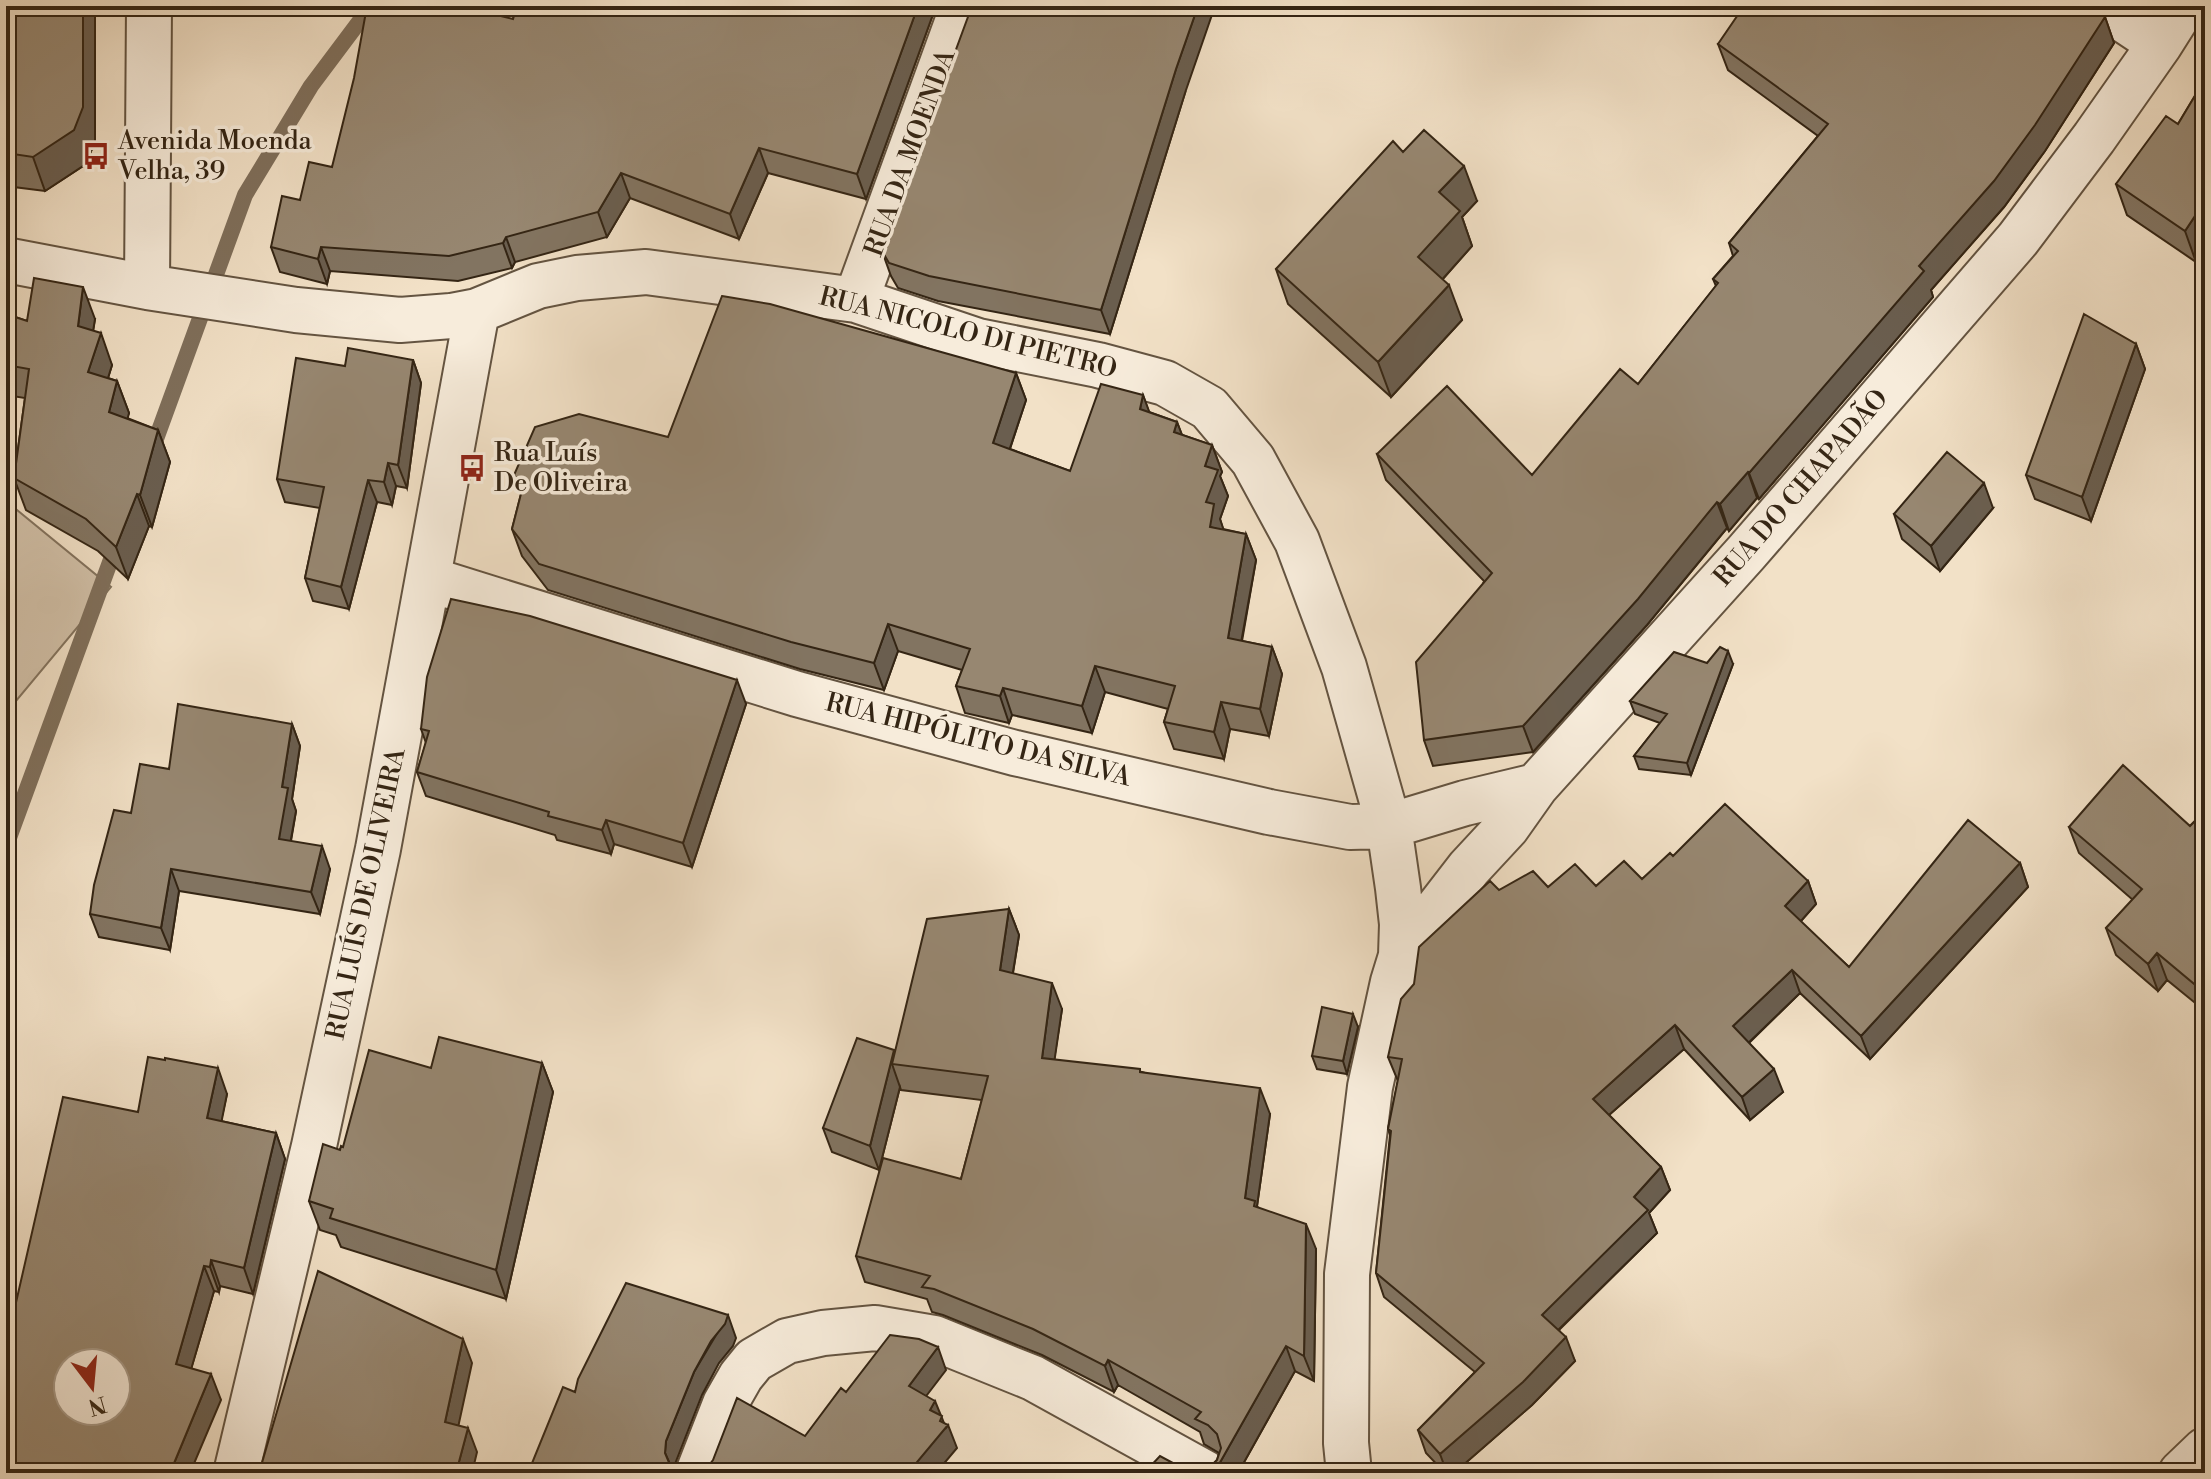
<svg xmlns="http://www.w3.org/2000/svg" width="2211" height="1479" viewBox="0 0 2211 1479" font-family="'Libre Bodoni',serif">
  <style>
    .green { fill: #d2c1a9; stroke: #83735e; stroke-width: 2 }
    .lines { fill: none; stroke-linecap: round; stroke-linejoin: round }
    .stream { stroke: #7f6f5b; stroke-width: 16 }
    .minor-casing { stroke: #645441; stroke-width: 48 }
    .minor { stroke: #f7ecdb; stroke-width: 44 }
    .wall { fill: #827461; stroke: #342514; stroke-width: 2 }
    .shaded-wall { fill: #6a5e4f; stroke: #342514; stroke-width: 2 }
    .building { fill: #978771; stroke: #342514; stroke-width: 2; fill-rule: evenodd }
    .labels { text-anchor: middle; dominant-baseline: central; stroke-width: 7; stroke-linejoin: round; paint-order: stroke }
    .poi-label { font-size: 26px; fill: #342514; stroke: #f7ecdb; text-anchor: start }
    .street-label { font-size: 26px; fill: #342514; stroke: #f7ecdb }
  </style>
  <rect width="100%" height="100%" fill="#f2e1c7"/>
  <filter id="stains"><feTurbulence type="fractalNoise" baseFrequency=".0025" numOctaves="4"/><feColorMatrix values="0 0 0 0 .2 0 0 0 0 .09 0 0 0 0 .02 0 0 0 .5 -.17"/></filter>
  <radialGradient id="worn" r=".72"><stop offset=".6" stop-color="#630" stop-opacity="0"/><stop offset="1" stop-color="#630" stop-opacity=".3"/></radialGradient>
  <path class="green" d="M6,501L111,587L6,713Z"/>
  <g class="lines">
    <path class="stream" d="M152,450L245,195L311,86L371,6
      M6,846L117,543"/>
    <g class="minor-casing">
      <path id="minor" d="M2103,6L2160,44
        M6,260L147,287L296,310L400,320L451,316L477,311L538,286L577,278L646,272L856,300L978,341L1098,365L1165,383L1209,408L1253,460L1297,541L1344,667L1389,826L1398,888L1402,924L1401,956L1393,982L1370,1087L1347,1274L1346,1443L1349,1473
        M147,287L149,6
        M856,300L963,6
        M428,579L797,694L1015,753L1269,812L1350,827L1389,826L1465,803L1536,786
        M1401,956L1469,868L1507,827L1536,786L1746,553L2018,239L2094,138L2160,44L2184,6
        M236,1473L314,1146L378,849L477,311
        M698,1473L725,1404L741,1376L754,1360L787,1341L823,1333L875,1328L934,1338L1033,1378L1205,1473
        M2181,1473L2205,1450"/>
    </g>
    <use href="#minor" class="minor"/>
  </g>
  <path class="wall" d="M6,6L95,141L86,164L45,191L6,186Z
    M517,6H936L866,199L768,173L739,239L630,198L607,237L515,262L512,268L458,281L330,271L327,284L280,272L271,247L300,200L332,167L513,19Z
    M2105,17L2114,43L2045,151L2004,207L1931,290L1933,297L1759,499L1757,498L1729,531L1727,528L1647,625L1533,752L1433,766L1424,740L1484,581L1386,480L1377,454L1532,475L1638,384L1716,286L1713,279L1733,256L1729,243L1818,136L1728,70L1718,44Z
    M2205,79V249L2196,262L2127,215L2116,184L2178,124Z
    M1185,93L1110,334L938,301L898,288L891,276L882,251Z
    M1403,152L1477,201L1462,217L1472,246L1442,280L1462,320L1391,397L1288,304L1276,269Z
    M6,314L27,321L95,319L93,330L112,365L108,378L117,381L129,413L127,418L158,430L170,462L152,527L149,526L128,579L98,551L26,510L14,478L25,398L6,395Z
    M2136,344L2145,369L2091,521L2035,499L2026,475Z
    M413,360L421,383L407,488L396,486L392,505L377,502L349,609L313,601L305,578L320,508L285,502L277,479L345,366Z
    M1016,373L1026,400L1010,449L1070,471L1143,395L1149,412L1177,422L1182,435L1212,445L1222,472L1220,476L1228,496L1220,519L1223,529L1246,534L1256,560L1242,641L1272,647L1282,674L1269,736L1230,729L1224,759L1174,749L1164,722L1168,709L1105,692L1092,733L1012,715L1009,723L965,713L956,686L962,670L898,651L884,690L800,669L548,590L522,556L512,529L521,494L514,475L668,437Z
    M1993,508L1940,571L1902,539L1894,514Z
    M1707,663L1733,664L1691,775L1639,769L1634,756L1660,723L1635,714L1630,701Z
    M746,704L692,867L614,844L611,854L557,840L555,835L426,796L417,772L426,743L421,729Z
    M292,724L300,746L292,799L296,811L291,841L330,869L320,914L179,891L170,950L99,937L90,914L169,769Z
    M2205,811V1011L2167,980L2158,991L2116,955L2106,928L2133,900L2079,853L2069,827L2190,826Z
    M1673,856L1808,881L1816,904L1800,922L1849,967L2020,863L2028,887L1870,1059L1800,993L1749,1043L1783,1092L1750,1120L1684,1049L1609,1115L1661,1167L1670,1190L1649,1213L1657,1233L1559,1330L1575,1361L1532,1405L1454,1473H1445L1426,1453L1418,1430L1475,1372L1384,1297L1376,1273L1390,1135L1388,1129L1398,1081L1388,1057L1499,890L1548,887L1596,886L1642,879Z
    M1009,909L1019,935L1013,973L1062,1009L1054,1060L1142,1072L1270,1114L1257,1206L1258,1208L1316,1249L1314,1381L1295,1371L1238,1473H1144L1184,1469L1197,1472L1208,1469L1217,1460L1219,1453L1204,1444L1200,1432L1118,1385L1114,1392L1042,1355L943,1315L932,1312L927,1299L865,1282L856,1256L961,1179L982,1100L901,1090L900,1087L879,1170L832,1152L823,1128L895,1052Z
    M1358,1027L1347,1074L1317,1069L1312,1056Z
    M165,1060L227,1094L221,1121L276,1133L285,1159L253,1294L220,1286L219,1292L214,1291L191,1369L221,1400L12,1320L138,1112Z
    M542,1063L553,1092L506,1299L341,1247L336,1235L320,1230L309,1201L340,1150L431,1068Z"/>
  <path class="shaded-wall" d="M83,6H95V141L86,164L45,191L33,157Z
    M918,6H936L866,199L857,174Z
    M1198,6H1215L1185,93L1110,334L1101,310L1176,69Z
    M2105,17L2114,43L2045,151L2004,207L1931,290L1933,297L1759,499L1749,473L1919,266Z
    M759,148L768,173L739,239L730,214Z
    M1464,166L1477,201L1462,217L1472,246L1431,292L1418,257L1439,192Z
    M621,173L630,198L607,237L598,212Z
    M2199,210L2205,226V249L2196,262L2185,231Z
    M506,237L515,262L512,268L503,243Z
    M321,247L330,271L327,284L318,259Z
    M1449,285L1462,320L1391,397L1378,362Z
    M83,287L95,319L89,358L78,326Z
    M101,333L112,365L100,404L88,372Z
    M2136,344L2145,369L2091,521L2082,497Z
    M413,360L421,383L407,488L398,465Z
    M1016,373L1026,400L1003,469L993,443Z
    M117,381L129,413L121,444L109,412Z
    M1143,395L1153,422L1140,409Z
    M1177,422L1187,448L1174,432Z
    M158,430L170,462L152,527L140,495Z
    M1212,445L1222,472L1220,476L1228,496L1220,519L1224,531L1210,527L1206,502L1205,466Z
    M388,463L396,486L392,505L384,482Z
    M1748,472L1757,498L1729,531L1720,504Z
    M368,480L377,502L349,609L341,587Z
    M1984,483L1993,508L1940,571L1931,546Z
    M137,494L149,526L128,579L116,547Z
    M1717,502L1727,528L1647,625L1533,752L1523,726Z
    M1246,534L1256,560L1237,665L1228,638Z
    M888,624L898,651L884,690L874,663Z
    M1272,647L1282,674L1269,736L1260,709Z
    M1728,651L1733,664L1691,775L1687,763Z
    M1095,666L1105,692L1092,733L1082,706Z
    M737,680L746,704L692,867L683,843Z
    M1003,688L1012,715L1009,723L1000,696Z
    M1221,702L1230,729L1224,759L1214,732Z
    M292,724L300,746L292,799L296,811L287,861L279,839L282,787Z
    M606,820L614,844L611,854L602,830Z
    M322,846L330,869L320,914L311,892Z
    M2020,863L2028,887L1870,1059L1861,1036Z
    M171,869L179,891L170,950L161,928Z
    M1808,881L1816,904L1793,930L1785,906Z
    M1009,909L1019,935L1009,996L1000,970Z
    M2157,953L2167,980L2158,991L2148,964Z
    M1792,970L1800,993L1741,1050L1733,1026Z
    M1052,983L1062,1009L1051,1084L1042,1058Z
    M1353,1014L1358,1027L1347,1074L1343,1061Z
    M1675,1025L1684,1049L1601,1122L1593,1099Z
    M894,1050L892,1064L900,1087L879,1170L870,1146Z
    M542,1063L553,1092L506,1299L496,1270Z
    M218,1068L227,1094L217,1144L207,1118Z
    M1774,1069L1783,1092L1750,1120L1742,1097Z
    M1260,1088L1270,1114L1257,1206L1265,1227L1245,1198Z
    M276,1133L285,1159L253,1294L244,1268Z
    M1661,1167L1670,1190L1649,1213L1657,1233L1550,1338L1542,1315L1634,1197Z
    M1306,1224L1316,1249L1314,1381L1304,1356Z
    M211,1260L220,1286L219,1292L210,1267Z
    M204,1266L214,1291L185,1390L176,1364Z
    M728,1315L736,1338L733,1346L719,1363L702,1395L675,1464L674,1473L665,1453L666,1441L694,1372Z
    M1566,1337L1575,1361L1532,1405L1454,1473H1447L1440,1454Z
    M463,1339L472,1363L454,1446L445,1422Z
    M1286,1346L1295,1371L1238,1473H1214Z
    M938,1347L946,1370L917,1408L909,1386Z
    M1108,1360L1118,1385L1114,1392L1105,1366Z
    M211,1374L221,1400L190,1473H170Z
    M935,1401L946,1428L948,1425L957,1448L936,1473H908L930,1410Z
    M468,1428L477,1452L472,1473H456Z"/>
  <path class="building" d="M6,6H83V107L74,130L33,157L6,153Z
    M367,6H459L513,19L517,6H918L857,174L759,148L730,214L621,173L598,212L506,237L503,243L449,256L321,247L318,259L271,247L282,196L300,200L309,162L332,167L354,78Z
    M972,6H1198L1176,69L1101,310L929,276L889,263L882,251Z
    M1744,6H2088L2105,17L2035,125L1994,181L1919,266L1924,271L1749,473L1748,472L1720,504L1717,502L1638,599L1523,726L1424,740L1416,662L1492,573L1377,454L1447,386L1532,475L1620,369L1638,384L1718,283L1713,279L1738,251L1729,243L1828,124L1718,44Z
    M2205,79V214L2199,210L2185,231L2116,184L2166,116L2178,124Z
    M1424,130L1464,166L1439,192L1460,211L1418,257L1449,285L1378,362L1276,269L1393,141L1403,152Z
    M34,278L83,287L78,326L101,333L88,372L117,381L109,412L158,430L140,495L137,494L116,547L86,519L14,478L29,369L6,365V314L27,321Z
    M722,296L770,304L1016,373L993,443L1070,471L1101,384L1143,395L1140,409L1177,422L1174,432L1212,445L1205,466L1218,470L1206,502L1214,504L1210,527L1246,534L1228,638L1272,647L1260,709L1221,702L1214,732L1164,722L1175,686L1095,666L1082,706L1003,688L1000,696L956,686L970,649L888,624L874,663L791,642L539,564L512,529L523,486L514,475L535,427L579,414L668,437Z
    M2084,314L2136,344L2082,497L2026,475Z
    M348,348L413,360L398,465L388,463L384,482L368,480L341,587L305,578L324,487L277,479L296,358L345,366Z
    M1947,452L1984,483L1931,546L1894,514Z
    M451,599L530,616L737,680L683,843L606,820L602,830L548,816L549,812L417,772L429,731L421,729L427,677Z
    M1720,647L1728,651L1687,763L1634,756L1667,714L1630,701L1674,652L1707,663Z
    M178,704L292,724L282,787L288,788L279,839L322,846L311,892L171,869L161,928L90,914L94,885L114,810L131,813L140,764L169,769Z
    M2123,765L2190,826L2205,811V993L2157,953L2148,964L2106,928L2142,889L2069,827Z
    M1725,804L1808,881L1785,906L1849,967L1968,820L2020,863L1861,1036L1792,970L1733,1026L1774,1069L1742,1097L1675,1025L1593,1099L1661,1167L1634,1197L1648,1210L1542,1315L1566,1337L1523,1382L1440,1454L1418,1430L1484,1363L1376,1273L1391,1131L1388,1129L1402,1059L1388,1057L1401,999L1414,984L1419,947L1490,881L1499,890L1533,871L1548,887L1575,864L1596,886L1624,861L1642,879L1670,853L1673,856Z
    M1009,909L1000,970L1052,983L1042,1058L1140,1069V1072L1260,1088L1245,1198L1255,1201L1254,1206L1306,1224L1304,1356L1286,1346L1214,1473H1144L1160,1456L1184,1469L1197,1472L1208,1469L1217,1460L1221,1448L1217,1434L1208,1425L1195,1419L1201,1412L1108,1360L1105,1366L1033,1329L934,1289L922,1287L930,1276L856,1256L883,1158L961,1179L988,1076L892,1064L927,919Z
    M1322,1007L1353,1014L1343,1061L1312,1056Z
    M439,1037L542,1063L496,1270L330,1218L333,1209L309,1201L323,1144L340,1150L341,1146L343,1147L369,1050L431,1068Z
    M857,1038L894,1050L870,1146L823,1128Z
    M148,1057L165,1060V1058L218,1068L207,1118L276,1133L244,1268L211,1260L210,1267L204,1266L176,1364L211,1374L170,1473H6V1318L12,1320L63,1097L138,1112ZM68,1363H116V1411H68Z
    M318,1271L463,1339L445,1422L468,1428L456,1473H259Z
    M626,1283L728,1315L725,1324L711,1341L694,1372L666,1441L665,1453L670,1465L680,1473H528L563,1387L575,1392L578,1379Z
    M890,1335L919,1339L938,1347L909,1386L935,1401L930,1410L942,1416L940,1421L948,1425L908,1473H698L705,1470L713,1460L737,1398L805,1436L841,1388L846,1392Z"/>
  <defs>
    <g id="bus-bare" transform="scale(2.16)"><path d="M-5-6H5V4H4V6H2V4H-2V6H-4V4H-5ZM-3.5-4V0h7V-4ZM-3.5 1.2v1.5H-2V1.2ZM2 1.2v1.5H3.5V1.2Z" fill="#8f2418" stroke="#f7ecdb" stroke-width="2.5" paint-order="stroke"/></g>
  </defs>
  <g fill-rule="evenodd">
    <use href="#bus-bare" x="96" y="156"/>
    <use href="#bus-bare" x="472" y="468"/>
  </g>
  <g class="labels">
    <g class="poi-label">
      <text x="118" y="141">Avenida Moenda<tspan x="118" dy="30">Velha, 39</tspan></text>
      <text x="494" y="453">Rua Luís<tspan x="494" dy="30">De Oliveira</tspan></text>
    </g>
    <g class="street-label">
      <text transform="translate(910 153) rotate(-70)">RUA DA MOENDA</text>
      <text transform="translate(968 333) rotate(14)">RUA NICOLO DI PIETRO</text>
      <text transform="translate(1801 488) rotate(-49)">RUA DO CHAPADÃO</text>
      <text transform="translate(978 740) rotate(14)">RUA HIPÓLITO DA SILVA</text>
      <text transform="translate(366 894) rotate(-78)">RUA LUÍS DE OLIVEIRA</text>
    </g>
  </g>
  <rect width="2211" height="1479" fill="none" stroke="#f2e1c7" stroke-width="32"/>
  <rect x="8" y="8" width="2195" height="1463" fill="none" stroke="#342514" stroke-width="4"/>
  <rect x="16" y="16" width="2179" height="1447" fill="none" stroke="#342514" stroke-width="2"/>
  <g transform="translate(92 1387) rotate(164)"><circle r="38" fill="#f7ecdb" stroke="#a99c8b" stroke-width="2"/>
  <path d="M0-6L14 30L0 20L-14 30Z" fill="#8f2418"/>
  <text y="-12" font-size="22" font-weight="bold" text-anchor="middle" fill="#342514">N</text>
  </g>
  <rect width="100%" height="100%" filter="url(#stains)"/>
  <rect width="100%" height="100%" fill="url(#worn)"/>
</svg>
